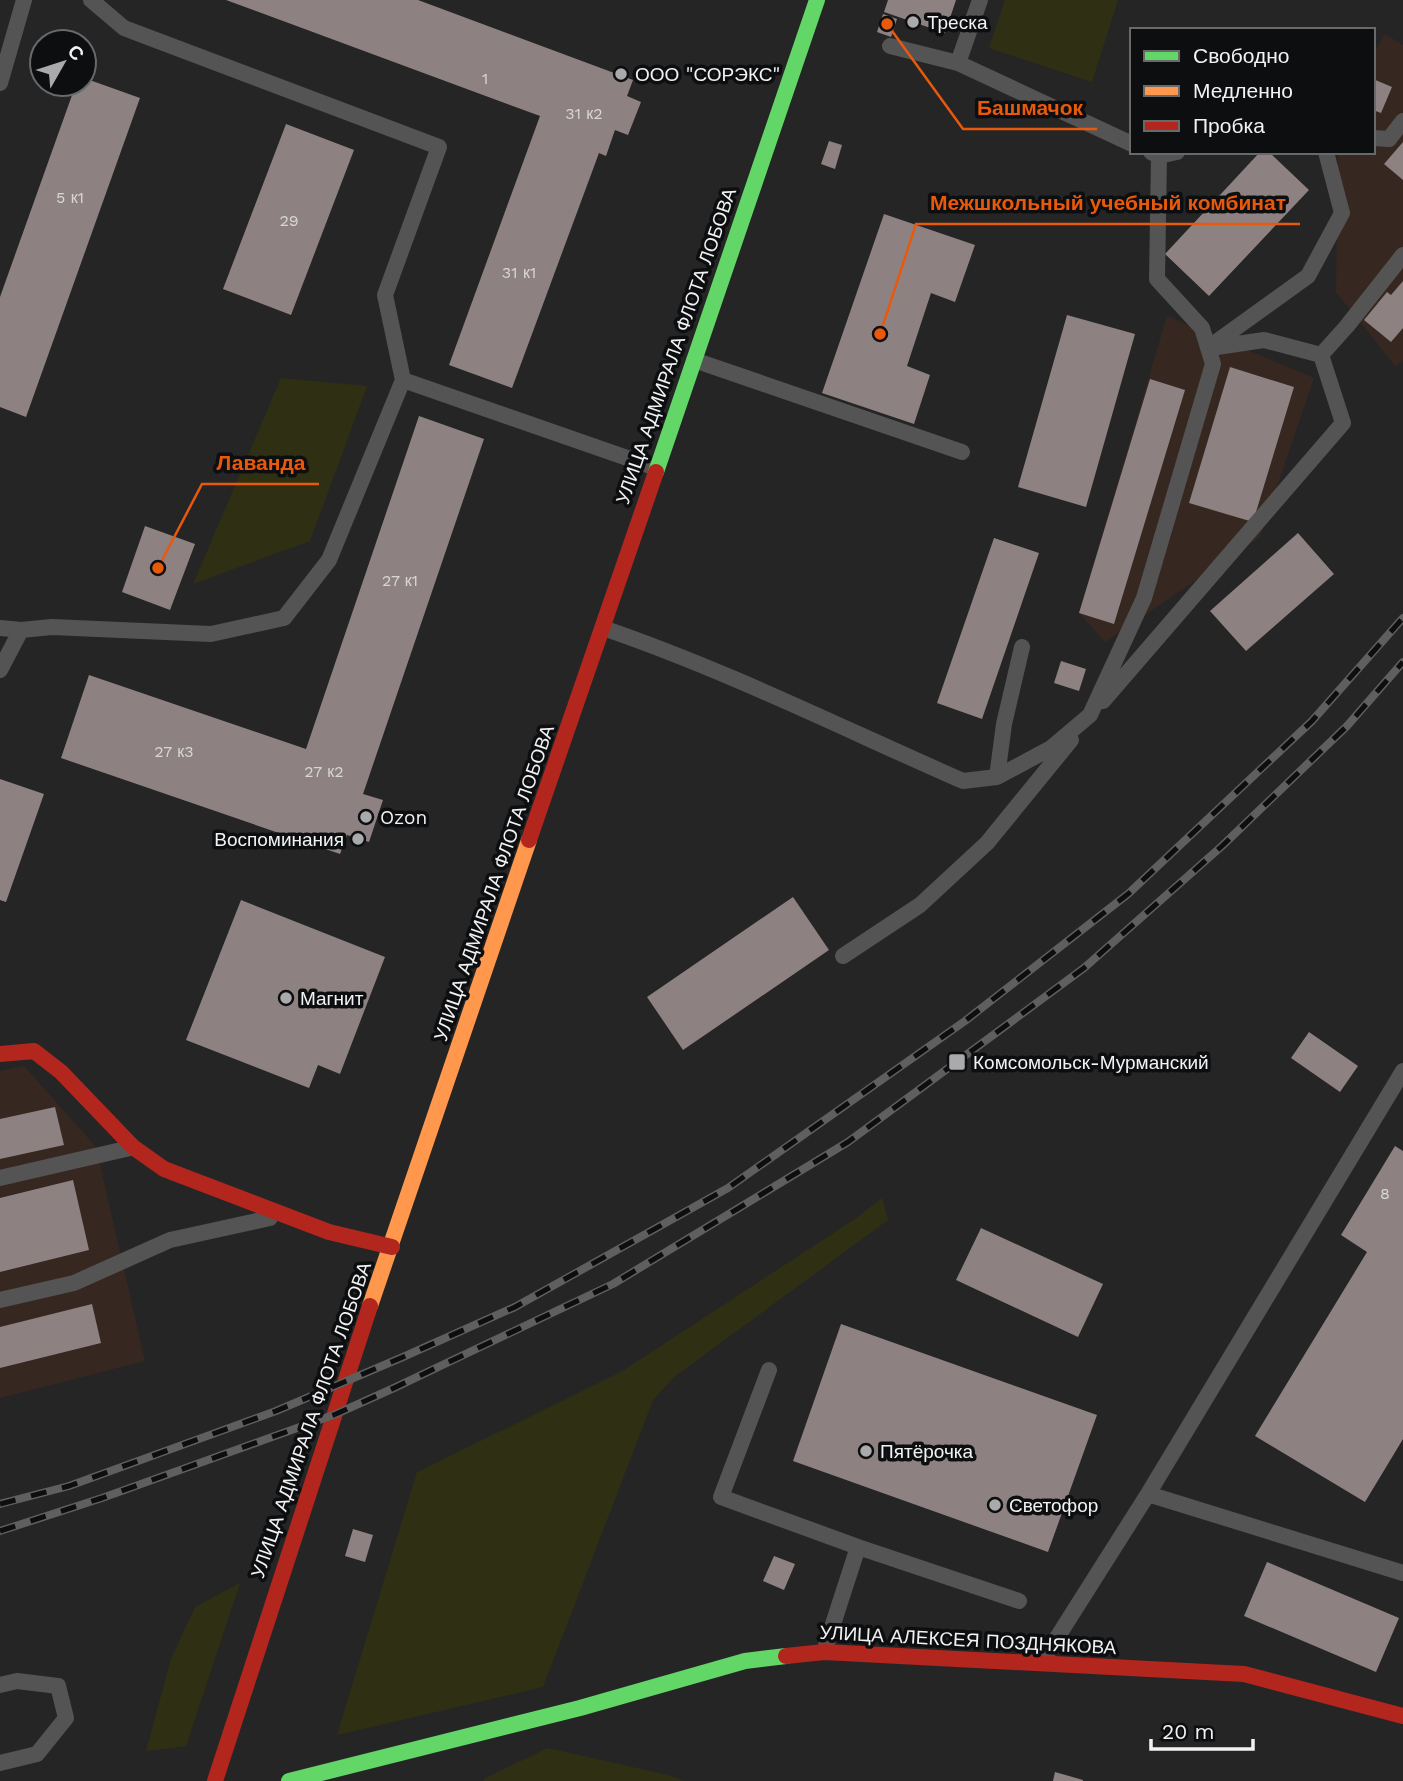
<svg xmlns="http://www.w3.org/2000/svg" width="1403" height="1781" viewBox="0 0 1403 1781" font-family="'Work Sans',sans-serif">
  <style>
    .industrial { fill: #362721 }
    .green { fill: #2f3013 }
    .building { fill: #8d8281 }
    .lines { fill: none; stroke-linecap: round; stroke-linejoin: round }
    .lane { stroke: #545454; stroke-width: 16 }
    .fast { stroke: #63d668; stroke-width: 16 }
    .slow { stroke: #ff974d; stroke-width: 16 }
    .jam { stroke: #b3261e; stroke-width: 16 }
    .rail-casing { stroke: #5f5f5f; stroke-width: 8 }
    .rail { stroke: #0d0e0f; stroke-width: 5; stroke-dasharray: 16; stroke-linecap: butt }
    .poi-dot { fill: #aaaaac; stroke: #0d0e0f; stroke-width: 2.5 }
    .labels { text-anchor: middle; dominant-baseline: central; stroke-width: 7; stroke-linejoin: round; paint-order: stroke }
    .number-label { font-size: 16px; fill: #d8d6d7 }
    .poi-label { font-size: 19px; fill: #f1f2f4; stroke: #0d0e0f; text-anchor: start }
    .street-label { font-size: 19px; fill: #f1f2f4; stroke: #0d0e0f }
    .leader { fill: none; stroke: #e8590c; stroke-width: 2.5 }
    .callout-dot { fill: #e8590c; stroke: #0d0e0f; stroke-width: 2.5 }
    .callout-label { font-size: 21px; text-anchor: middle; font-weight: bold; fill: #e8590c; stroke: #0d0e0f; stroke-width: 7; stroke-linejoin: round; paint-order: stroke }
  </style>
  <rect width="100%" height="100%" fill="#252526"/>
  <path class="industrial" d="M1385,34L1403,45V360L1396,367L1336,292L1338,155L1339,152H1373V54Z
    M1167,316L1314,378L1260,537L1105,642L1079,613Z
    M24,1066L96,1147L145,1361L0,1398V1071Z"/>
  <path class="green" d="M1005,0H1118L1092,82L989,48Z
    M281,378L367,386L310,541L193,584Z
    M882,1198L888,1220L674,1377L653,1400L543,1687L337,1735L417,1472L621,1372L855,1219Z
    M240,1583L186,1746L146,1751L171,1659L195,1607Z
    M548,1748L668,1775L684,1781H483L485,1778Z"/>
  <path class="building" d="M226,0H418L633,80L627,96L641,102L628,135L615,130L606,156L599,153L512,388L449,365L540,116Z
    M888,0H956L945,33L884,12Z
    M883,14L897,19L891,37L877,32Z
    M84,78L140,98L26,417L0,407V297L76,84H84Z
    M1373,79L1392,87L1381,113L1373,110Z
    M286,124L354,150L291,315L223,289Z
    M829,141L842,145L835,169L821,164Z
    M1403,142V180L1384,164Z
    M1260,152H1269L1309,190L1209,296L1165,254Z
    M884,214L975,245L955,302L931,293L907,366L930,375L914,424L822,393Z
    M1403,281V328L1391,342L1364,320L1387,292L1391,295Z
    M1067,315L1135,334L1086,507L1018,487Z
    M1230,367L1294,387L1253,522L1189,503Z
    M1150,379L1185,390L1114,624L1079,613Z
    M419,416L484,439L363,794L383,800L369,842L347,835L340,854L61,758L89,675L306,749Z
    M145,526L195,544L170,610L122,592Z
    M1298,533L1334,574L1246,651L1210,611Z
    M994,538L1039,553L982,719L937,703Z
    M1061,661L1086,669L1079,691L1054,683Z
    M0,779L44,794L6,902L0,900Z
    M793,897L829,950L683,1050L647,997Z
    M241,900L385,957L340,1074L318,1065L309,1088L186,1040Z
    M1309,1032L1358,1066L1340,1092L1291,1058Z
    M55,1107L64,1145L0,1159V1119Z
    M1395,1146L1403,1151V1439L1365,1502L1255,1436L1367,1252L1341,1235Z
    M73,1180L89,1250L0,1272V1198Z
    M981,1228L1103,1284L1078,1337L956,1280Z
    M92,1304L101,1343L0,1368V1327Z
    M841,1324L1097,1415L1048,1552L793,1461Z
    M353,1529L373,1535L365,1562L345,1556Z
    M774,1556L795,1564L784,1590L763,1581Z
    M1267,1562L1399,1618L1376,1672L1244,1616Z
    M1055,1772L1083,1780V1781H1053Z"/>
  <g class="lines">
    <path class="lane" d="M91,0L124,28L439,147L385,295L403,380L656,468
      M890,46L958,63L980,0
      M958,63L1132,144
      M0,83L24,0
      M1373,138L1389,139L1403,121
      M1151,152L1159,156L1177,152
      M1208,348L1308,276L1342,213L1326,152
      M1210,348L1264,340L1321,355L1347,326L1403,255
      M694,360L962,452
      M0,628L21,630L52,627L211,634L284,618L329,560L403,380
      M603,628C726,670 844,729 963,781L997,777L1051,748L1090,715L1144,598L1213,364L1202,328L1157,279L1159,156
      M0,670L21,630
      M1103,701L1343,423L1321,355
      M997,777L1004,724L1022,647
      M843,956L920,905L987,843L1071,740
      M0,1178L130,1148
      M0,1300L74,1283L170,1240L270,1218
      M769,1370L721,1497L858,1547L824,1652
      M1148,1494L1403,1573
      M858,1547L1019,1601
      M1041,1663L1148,1494L1403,1071
      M0,1685L17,1681L58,1686L66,1718L37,1754L0,1763"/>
    <path class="fast" d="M656,472L817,0
      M289,1781L580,1708L745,1661L786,1656"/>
    <path class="slow" d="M370,1306L529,840"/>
    <path class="jam" d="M529,840L656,472
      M0,1054L34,1051L61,1072L133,1147L164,1169L329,1232L392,1247
      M786,1656L824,1652L1244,1674L1403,1716
      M215,1781L370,1306"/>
    <g class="rail-casing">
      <path id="rail" d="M0,1504L69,1486L276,1411L403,1357L515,1307L728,1188L965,1021L1128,894L1312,721L1403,618
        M0,1531L102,1498L336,1414L394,1388L613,1284L848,1142L1084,968L1222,846L1347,726L1403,662"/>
    </g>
    <use href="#rail" class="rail"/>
  </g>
  <g class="poi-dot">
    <circle cx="913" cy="22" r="7"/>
    <circle cx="621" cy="74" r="7"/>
    <circle cx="366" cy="817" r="7"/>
    <circle cx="358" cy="839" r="7"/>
    <circle cx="286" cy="998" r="7"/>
    <rect x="948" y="1053" width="18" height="18" rx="3.5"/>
    <circle cx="866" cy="1451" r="7"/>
    <circle cx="995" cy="1505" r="7"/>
  </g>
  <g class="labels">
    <g class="number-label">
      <text x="485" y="78">1</text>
      <text x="584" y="113">31 к2</text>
      <text x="70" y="197">5 к1</text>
      <text x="289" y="220">29</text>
      <text x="519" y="272">31 к1</text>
      <text x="400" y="580">27 к1</text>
      <text x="174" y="751">27 к3</text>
      <text x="324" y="771">27 к2</text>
      <text x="1385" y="1193">8</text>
    </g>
    <g class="poi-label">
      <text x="927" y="22">Треска</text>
      <text x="635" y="74">ООО "СОРЭКС"</text>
      <text x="380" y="817">Ozon</text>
      <text x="344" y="839" text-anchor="end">Воспоминания</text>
      <text x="300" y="998">Магнит</text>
      <text x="973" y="1062">Комсомольск-Мурманский</text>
      <text x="880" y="1451">Пятёрочка</text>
      <text x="1009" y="1505">Светофор</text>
    </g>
    <g class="street-label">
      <text transform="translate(676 346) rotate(-71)">УЛИЦА АДМИРАЛА ФЛОТА ЛОБОВА</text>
      <text transform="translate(494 883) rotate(-71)">УЛИЦА АДМИРАЛА ФЛОТА ЛОБОВА</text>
      <text transform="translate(311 1420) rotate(-71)">УЛИЦА АДМИРАЛА ФЛОТА ЛОБОВА</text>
      <text transform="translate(968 1640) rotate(3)">УЛИЦА АЛЕКСЕЯ ПОЗДНЯКОВА</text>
    </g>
  </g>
  <path class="leader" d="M887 24L963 129H1097M880 334L916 224H1300M158 568L202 484H319"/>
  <g class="callout-dot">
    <circle cx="887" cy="24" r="7"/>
    <circle cx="880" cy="334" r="7"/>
    <circle cx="158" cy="568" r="7"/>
  </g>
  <g class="callout-label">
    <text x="1030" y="115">Башмачок</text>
    <text x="1108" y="210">Межшкольный учебный комбинат</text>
    <text x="261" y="470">Лаванда</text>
  </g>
  <rect x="1130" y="28" width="245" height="126" fill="#0d0e0f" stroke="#68696b" stroke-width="2"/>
  <rect x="1144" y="51" width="35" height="10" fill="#63d668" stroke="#68696b" stroke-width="2"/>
  <text x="1193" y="63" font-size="21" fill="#f1f2f4">Свободно</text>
  <rect x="1144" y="86" width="35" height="10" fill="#ff974d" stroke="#68696b" stroke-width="2"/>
  <text x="1193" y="98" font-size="21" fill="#f1f2f4">Медленно</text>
  <rect x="1144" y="121" width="35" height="10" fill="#b3261e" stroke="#68696b" stroke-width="2"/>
  <text x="1193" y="133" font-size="21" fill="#f1f2f4">Пробка</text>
  <g transform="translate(63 63) rotate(51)"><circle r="33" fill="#0d0e0f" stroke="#68696b" stroke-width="2"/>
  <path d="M0-5L12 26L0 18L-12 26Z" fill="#aaaaac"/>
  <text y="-10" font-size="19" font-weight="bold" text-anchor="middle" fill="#f1f2f4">С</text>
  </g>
  <path d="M1151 1739v10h102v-10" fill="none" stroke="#f1f2f4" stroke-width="3.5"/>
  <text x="1162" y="1739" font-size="21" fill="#f1f2f4" stroke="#0d0e0f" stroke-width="5" paint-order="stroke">20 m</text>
</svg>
